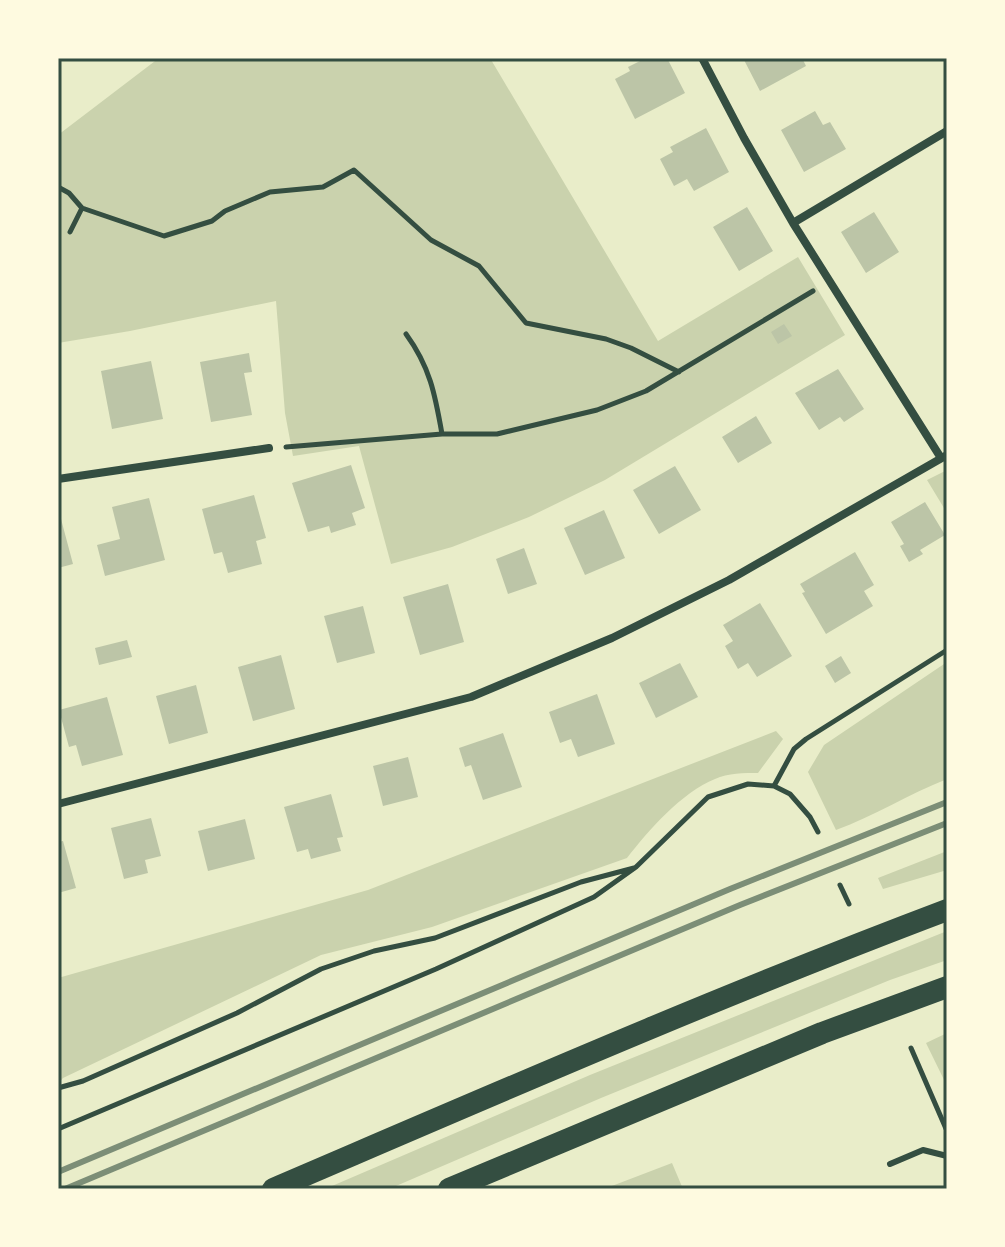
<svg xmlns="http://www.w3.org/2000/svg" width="1005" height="1247" viewBox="0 0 1005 1247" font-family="Poppins,sans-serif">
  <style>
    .green { fill: #cad2ad }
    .building { fill: #bcc5a7 }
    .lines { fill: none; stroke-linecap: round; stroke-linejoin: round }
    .path { stroke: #344e41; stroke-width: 5 }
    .service { stroke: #344e41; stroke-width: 6 }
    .minor { stroke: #344e41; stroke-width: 8 }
    .trunk { stroke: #344e41; stroke-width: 22 }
    .rail { stroke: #7c8e77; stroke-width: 6 }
    .neatline { fill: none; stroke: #344e41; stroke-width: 3 }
  </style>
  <rect width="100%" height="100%" fill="#e9edc9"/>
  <path class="green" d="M159,58H490L658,341L798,257L845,335L605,480L529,517L452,547L391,564L359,446L293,456L285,413L276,301L130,331L58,343V135Z
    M947,470V513L927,480Z
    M947,662V779C909,794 874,816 836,830L808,772L824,745Z
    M776,731L783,739L758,773C744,773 728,773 715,779C682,792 648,831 627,858L432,927L321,955L63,1078L58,1084V978L368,890Z
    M947,851V870L883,889L878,878Z
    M947,931V960L890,980L601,1098L389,1189H325L590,1075Z
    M947,1033V1086L926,1043Z
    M672,1163L683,1189H604Z"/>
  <path class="building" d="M646,58H667L685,93L635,119L615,79L630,71L628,67Z
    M743,58H802L806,66L760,91Z
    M815,111L823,125L830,122L846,149L804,172L781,130Z
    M706,128L729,172L694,191L687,179L674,186L660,159L673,152L670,147Z
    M747,207L773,251L739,271L713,227Z
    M874,212L899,252L866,273L841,232Z
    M784,324L792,336L778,344L771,332Z
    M249,353L252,372L244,373L252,415L211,422L200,362Z
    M151,361L163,419L112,429L101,371Z
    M838,369L864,409L844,422L840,417L819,430L795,393Z
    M756,416L772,443L738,463L722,437Z
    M351,465L365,508L352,513L356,525L331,533L329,526L308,532L292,483Z
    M675,466L701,510L659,534L633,490Z
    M254,495L266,538L256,541L262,564L228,573L222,552L214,554L202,509Z
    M149,498L165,560L105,576L97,545L120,539L112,507Z
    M925,502L945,535L920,550L923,554L909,562L900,546L904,544L891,522Z
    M604,510L625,558L585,575L564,528Z
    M58,519H61L73,564L58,568Z
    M524,548L537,584L508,594L496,559Z
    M855,552L874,585L864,591L873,606L826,634L802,593L805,592L800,584Z
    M448,584L464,642L420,655L403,597Z
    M760,603L792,656L757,677L748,663L738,669L725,646L733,641L723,625Z
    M363,606L375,653L337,663L324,616Z
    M127,640L132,657L99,665L95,648Z
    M281,655L295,709L253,721L238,667Z
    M841,656L851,673L835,683L825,666Z
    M680,663L698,697L656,718L639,683Z
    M196,685L208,733L169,744L156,696Z
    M597,694L615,744L578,757L571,739L560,743L549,712Z
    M107,697L123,755L82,766L76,745L69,747L59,710Z
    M503,733L522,787L483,800L471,765L465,767L459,748Z
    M408,757L418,797L383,806L373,766Z
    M331,794L343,837L337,838L341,851L311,859L308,849L297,852L284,807Z
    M151,818L161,856L145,860L148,873L124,879L111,828Z
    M245,819L255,859L208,871L198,831Z
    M63,841L76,888L58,893V842Z"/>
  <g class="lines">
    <path class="path" d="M58,187L69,193L82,208
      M70,232L82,208L164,236L212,221L225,211L270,192L323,187L354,170L431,240L479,266L526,323L606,339L631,348L679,372
      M406,334C430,367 435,394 442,434
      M286,447L442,434H497L597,410L646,391L813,291
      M774,786L794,749L806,739L947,650
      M840,885L849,904
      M911,1048L947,1131
      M58,1088L83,1081L237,1013L321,969L374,951L435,938L581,882L634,868
      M58,1129L436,969L594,897L636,867L708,797L748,784L774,786L790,794L810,817L818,832"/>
    <path class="service" d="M890,1164L923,1150L947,1156"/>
    <path class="minor" d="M702,58L744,138L793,223L941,458
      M793,223L947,131
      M58,479L269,448
      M58,804L471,697L612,638L729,580L947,455"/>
    <path class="trunk" d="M273,1189C497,1093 719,996 947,910
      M449,1189L822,1033L947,987"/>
    <path class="rail" d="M58,1172L730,889L947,802
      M65,1189L740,905L947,823"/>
  </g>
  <rect width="1005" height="1247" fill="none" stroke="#fefae0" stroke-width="120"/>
  <rect x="60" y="60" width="885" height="1127" class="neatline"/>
</svg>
